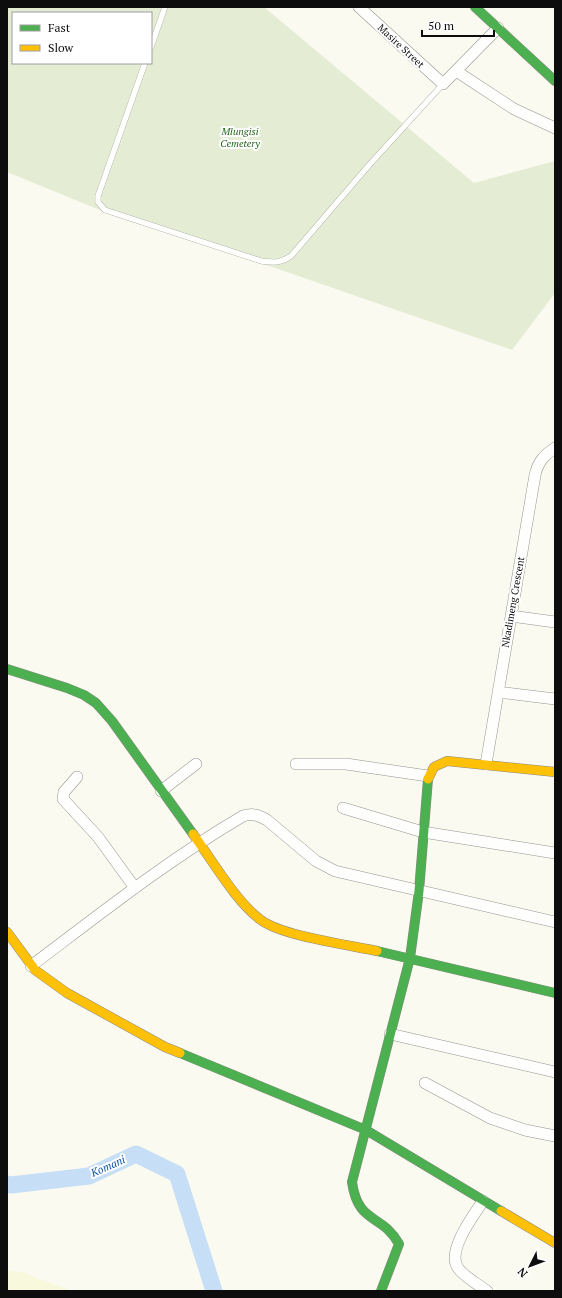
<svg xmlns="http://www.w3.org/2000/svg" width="562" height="1298" viewBox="0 0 562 1298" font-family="'PT Serif',serif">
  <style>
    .farmland { fill: #f7f8dc }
    .cemetery { fill: #e4ecd4; fill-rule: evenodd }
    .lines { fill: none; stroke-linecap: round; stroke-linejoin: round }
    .river { stroke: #c6dff6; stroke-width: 17 }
    .lane-casing { stroke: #94948f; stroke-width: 6 }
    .street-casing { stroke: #94948f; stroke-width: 12 }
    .fast-casing { stroke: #8b8a86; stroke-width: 10 }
    .slow-casing { stroke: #8b8a86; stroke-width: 10 }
    .lane { stroke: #fefefd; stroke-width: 5.5 }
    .street { stroke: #fefefd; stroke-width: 11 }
    .fast { stroke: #4caf50; stroke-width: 9 }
    .slow { stroke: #ffc107; stroke-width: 9 }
    .labels { text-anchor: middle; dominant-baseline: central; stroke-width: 4; stroke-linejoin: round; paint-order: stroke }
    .street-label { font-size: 10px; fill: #0d0d0d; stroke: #fff }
    .park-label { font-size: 10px; font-style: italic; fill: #21661b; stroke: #fff }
    .water-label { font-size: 11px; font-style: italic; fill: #1251a2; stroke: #fff }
  </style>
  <rect width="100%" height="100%" fill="#fbfaf0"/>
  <path class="farmland" d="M7,1271L22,1272L72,1291H7Z"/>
  <path class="cemetery" d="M7,7H264L474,183L555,161V293L512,350L278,269L117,217L7,172ZM13,13H151V63H13Z"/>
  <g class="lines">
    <path class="river" d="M7,1184L11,1185L89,1176L136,1154L177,1174L214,1291"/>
    <g class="lane-casing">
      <path id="lane" d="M151,47L165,7
        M145,63L98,196V202L105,210L261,261C273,263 281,263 291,256L370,164L443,84"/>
    </g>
    <g class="street-casing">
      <path id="street" d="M359,7L443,84L498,28
        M456,71L514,109L555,128
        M511,616L555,622
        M498,692L555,699
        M296,764H346L428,776
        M486,764L535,475C538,462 544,455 555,448
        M77,777L64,792L63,799L98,837L135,888
        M161,791L196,764
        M343,808L423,832L555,853
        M31,966C100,914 168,860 243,816C253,813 258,815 267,820L316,861L335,871L555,922
        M390,1034L555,1072
        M425,1083L490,1118L525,1130L555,1136
        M483,1201C474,1215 446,1251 458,1268C464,1277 478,1284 487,1291"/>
    </g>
    <g class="fast-casing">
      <path id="fast" d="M475,7L555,81
        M7,669L67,688L84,695L96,703L112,721L193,834
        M377,951L555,993
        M180,1053L366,1130L501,1211
        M381,1291L399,1244C382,1213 358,1225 352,1182L410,958L419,891L428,779"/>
    </g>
    <g class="slow-casing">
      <path id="slow" d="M428,779L434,767L447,761L555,772
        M193,834C212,860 236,902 261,920C282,936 349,945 377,951
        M7,932L35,970L67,993L165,1047L180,1053
        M501,1211L555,1243"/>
    </g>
    <use href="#lane" class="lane"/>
    <use href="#street" class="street"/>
    <use href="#fast" class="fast"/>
    <use href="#slow" class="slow"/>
  </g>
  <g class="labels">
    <g class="street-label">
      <text transform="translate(401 46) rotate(43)">Masire Street</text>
      <text transform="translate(513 602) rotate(-80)">Nkadimeng Crescent</text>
    </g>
    <g class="park-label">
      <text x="240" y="131">Mlungisi<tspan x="240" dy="12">Cemetery</tspan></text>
    </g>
    <g class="water-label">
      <text transform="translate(108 1166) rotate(-24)">Komani</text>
    </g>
  </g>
  <rect width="562" height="1298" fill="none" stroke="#0d0d0d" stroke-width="16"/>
  <rect x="12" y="12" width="140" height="52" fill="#ffffff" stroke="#9e9e9e"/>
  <rect x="20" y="25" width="20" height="6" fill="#4caf50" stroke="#9e9e9e"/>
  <text x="48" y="32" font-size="12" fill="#0d0d0d">Fast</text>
  <rect x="20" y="45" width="20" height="6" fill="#ffc107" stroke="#9e9e9e"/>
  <text x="48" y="52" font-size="12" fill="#0d0d0d">Slow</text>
  <g transform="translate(530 1266) rotate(228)" stroke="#ffffff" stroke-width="3" paint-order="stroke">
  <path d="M0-3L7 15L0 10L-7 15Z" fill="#0d0d0d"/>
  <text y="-6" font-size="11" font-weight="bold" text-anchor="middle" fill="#0d0d0d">N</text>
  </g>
  <path d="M422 30v6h72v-6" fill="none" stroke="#0d0d0d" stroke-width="2"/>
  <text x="428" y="30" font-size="12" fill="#0d0d0d" stroke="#ffffff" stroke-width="3" paint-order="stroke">50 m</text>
</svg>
